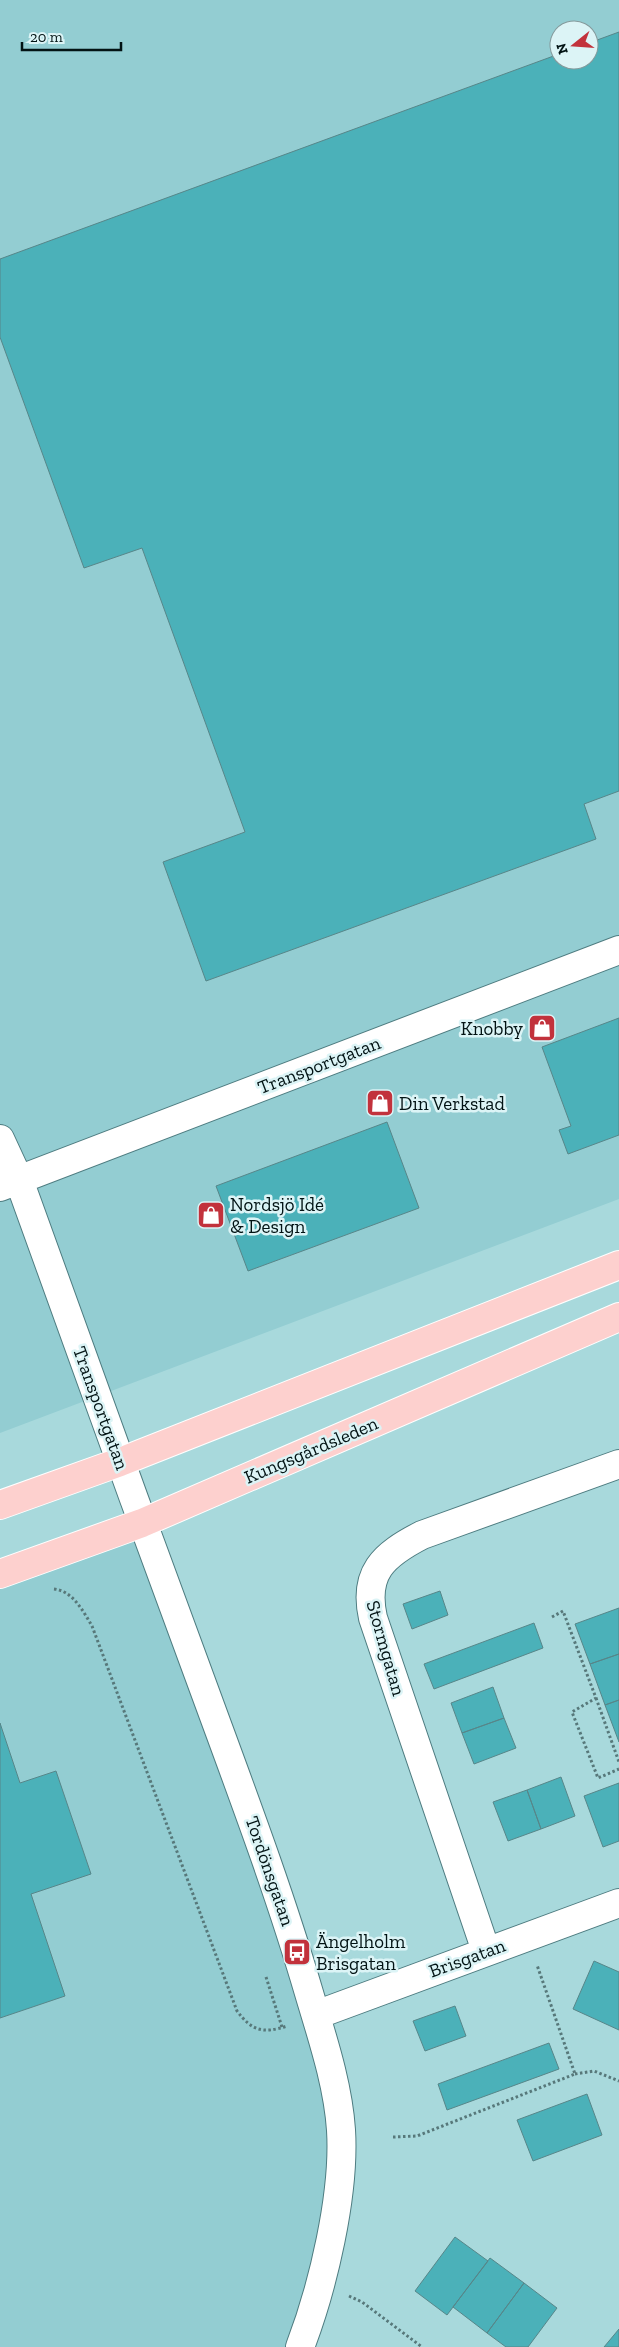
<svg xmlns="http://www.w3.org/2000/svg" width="619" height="2347" viewBox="0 0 619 2347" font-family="'Zilla Slab',serif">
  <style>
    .built { fill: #93cdd2; fill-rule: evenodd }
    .building { fill: #4bb1b9; stroke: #578689 }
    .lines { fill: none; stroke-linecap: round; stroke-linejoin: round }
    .minor-casing { stroke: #4e7c80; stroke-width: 30 }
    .major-casing { stroke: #fff; stroke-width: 30 }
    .path { stroke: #57787a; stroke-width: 3; stroke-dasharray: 2.5 2.5; stroke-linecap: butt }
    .minor { stroke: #fff; stroke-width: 28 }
    .major { stroke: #fdd0ce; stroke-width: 28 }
    .labels { text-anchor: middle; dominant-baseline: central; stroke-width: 5; stroke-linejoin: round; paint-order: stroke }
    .poi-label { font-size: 19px; fill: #021314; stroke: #dcf4f6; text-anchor: start }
    .street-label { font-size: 19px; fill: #021314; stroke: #dcf4f6 }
  </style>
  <rect width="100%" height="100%" fill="#a8d9dc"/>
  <path class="built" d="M0,0H619V1199L0,1433ZM559,30H589V60H559Z
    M137,1530L304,1996L337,2160L293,2347H0V1579Z"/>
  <path class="building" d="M619,32V791L584,804L596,839L206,981L163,862L245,832L142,548L84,568L0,337V259L559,54V60H589V43Z
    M619,1018V1135L568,1154L559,1130L571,1126L542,1047Z
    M387,1122L419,1208L248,1271L216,1186Z
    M440,1591L448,1615L412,1629L403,1604Z
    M619,1608V1654L590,1664L575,1624Z
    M534,1623L543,1648L434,1689L424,1664Z
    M619,1654V1700L605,1705L590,1664Z
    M493,1687L504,1718L462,1733L451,1703Z
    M619,1700V1742L605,1705Z
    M504,1718L516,1748L474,1764L462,1733Z
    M0,1723L20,1783L56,1771L91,1874L31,1894L65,1996L0,2018Z
    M561,1777L575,1816L541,1829L527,1790Z
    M619,1783V1841L603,1847L584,1796Z
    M527,1790L541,1829L508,1841L493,1802Z
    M594,1961L619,1972V2030L573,2009Z
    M455,2006L466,2036L425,2051L413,2021Z
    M549,2043L559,2069L447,2110L438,2084Z
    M587,2094L602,2135L533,2161L517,2120Z
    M455,2237L488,2261L447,2315L415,2291Z
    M490,2258L524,2283L487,2333L453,2307Z
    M524,2283L557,2308L528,2347H506L487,2333Z
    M619,2329V2347H604Z"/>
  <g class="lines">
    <g class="minor-casing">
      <path id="minor" d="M0,1139L19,1180C85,1364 151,1547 219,1730C251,1817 283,1904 309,1993C322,2037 338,2084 341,2130C345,2194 323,2287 300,2347
        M0,1187L619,950
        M486,1951L373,1618C363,1573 383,1555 422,1535L619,1464
        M316,2015L619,1903"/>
    </g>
    <g class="major-casing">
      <path id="major" d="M0,1505L120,1462L619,1265
        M0,1574L142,1523L619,1317"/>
    </g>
    <path class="path" d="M54,1589C73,1591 83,1611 92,1626L237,2011C252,2031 263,2034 287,2026
      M552,1617L563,1611L596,1698L572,1712L598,1778L619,1769
      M596,1698L619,1762
      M266,1977L282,2027
      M575,2074L594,2071L619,2081
      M393,2137L417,2136L575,2074L537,1965
      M349,2296L362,2302L422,2347"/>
    <use href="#minor" class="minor"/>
    <use href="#major" class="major"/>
  </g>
  <defs>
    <g id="shop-square" transform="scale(1.4375)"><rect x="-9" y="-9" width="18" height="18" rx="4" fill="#c2323c" stroke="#dcf4f6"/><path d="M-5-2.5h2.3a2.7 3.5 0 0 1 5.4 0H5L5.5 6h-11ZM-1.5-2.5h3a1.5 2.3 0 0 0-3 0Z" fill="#fff"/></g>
    <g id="bus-square" transform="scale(1.4375)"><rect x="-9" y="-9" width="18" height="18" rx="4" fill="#c2323c" stroke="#dcf4f6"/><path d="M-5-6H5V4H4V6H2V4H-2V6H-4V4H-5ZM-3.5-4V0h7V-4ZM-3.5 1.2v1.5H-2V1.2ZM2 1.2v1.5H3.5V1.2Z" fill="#fff"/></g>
  </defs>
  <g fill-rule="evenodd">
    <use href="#shop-square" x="542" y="1028"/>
    <use href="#shop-square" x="380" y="1103"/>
    <use href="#shop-square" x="211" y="1215"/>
    <use href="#bus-square" x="297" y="1952"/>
  </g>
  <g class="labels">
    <g class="poi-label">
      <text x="523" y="1028" text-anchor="end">Knobby</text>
      <text x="399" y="1103">Din Verkstad</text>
      <text x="230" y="1204">Nordsjö Idé<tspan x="230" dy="22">&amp; Design</tspan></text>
      <text x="316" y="1941">Ängelholm<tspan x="316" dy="22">Brisgatan</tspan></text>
    </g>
    <g class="street-label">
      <text transform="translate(319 1065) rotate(-21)">Transportgatan</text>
      <text transform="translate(101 1408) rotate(70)">Transportgatan</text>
      <text transform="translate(311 1450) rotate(-23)">Kungsgårdsleden</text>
      <text transform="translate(386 1648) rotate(74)">Stormgatan</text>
      <text transform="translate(270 1871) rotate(71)">Tordönsgatan</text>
      <text transform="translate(467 1958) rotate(-20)">Brisgatan</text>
    </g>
  </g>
  <g transform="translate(574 45) rotate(253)"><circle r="24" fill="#dcf4f6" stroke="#859a9c"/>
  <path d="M0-4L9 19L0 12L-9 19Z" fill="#c2323c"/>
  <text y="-8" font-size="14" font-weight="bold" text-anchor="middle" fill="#021314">N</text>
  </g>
  <path d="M22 42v8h99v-8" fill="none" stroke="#021314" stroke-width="2.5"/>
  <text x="30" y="42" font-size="15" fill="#021314" stroke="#dcf4f6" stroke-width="4" paint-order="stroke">20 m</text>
</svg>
